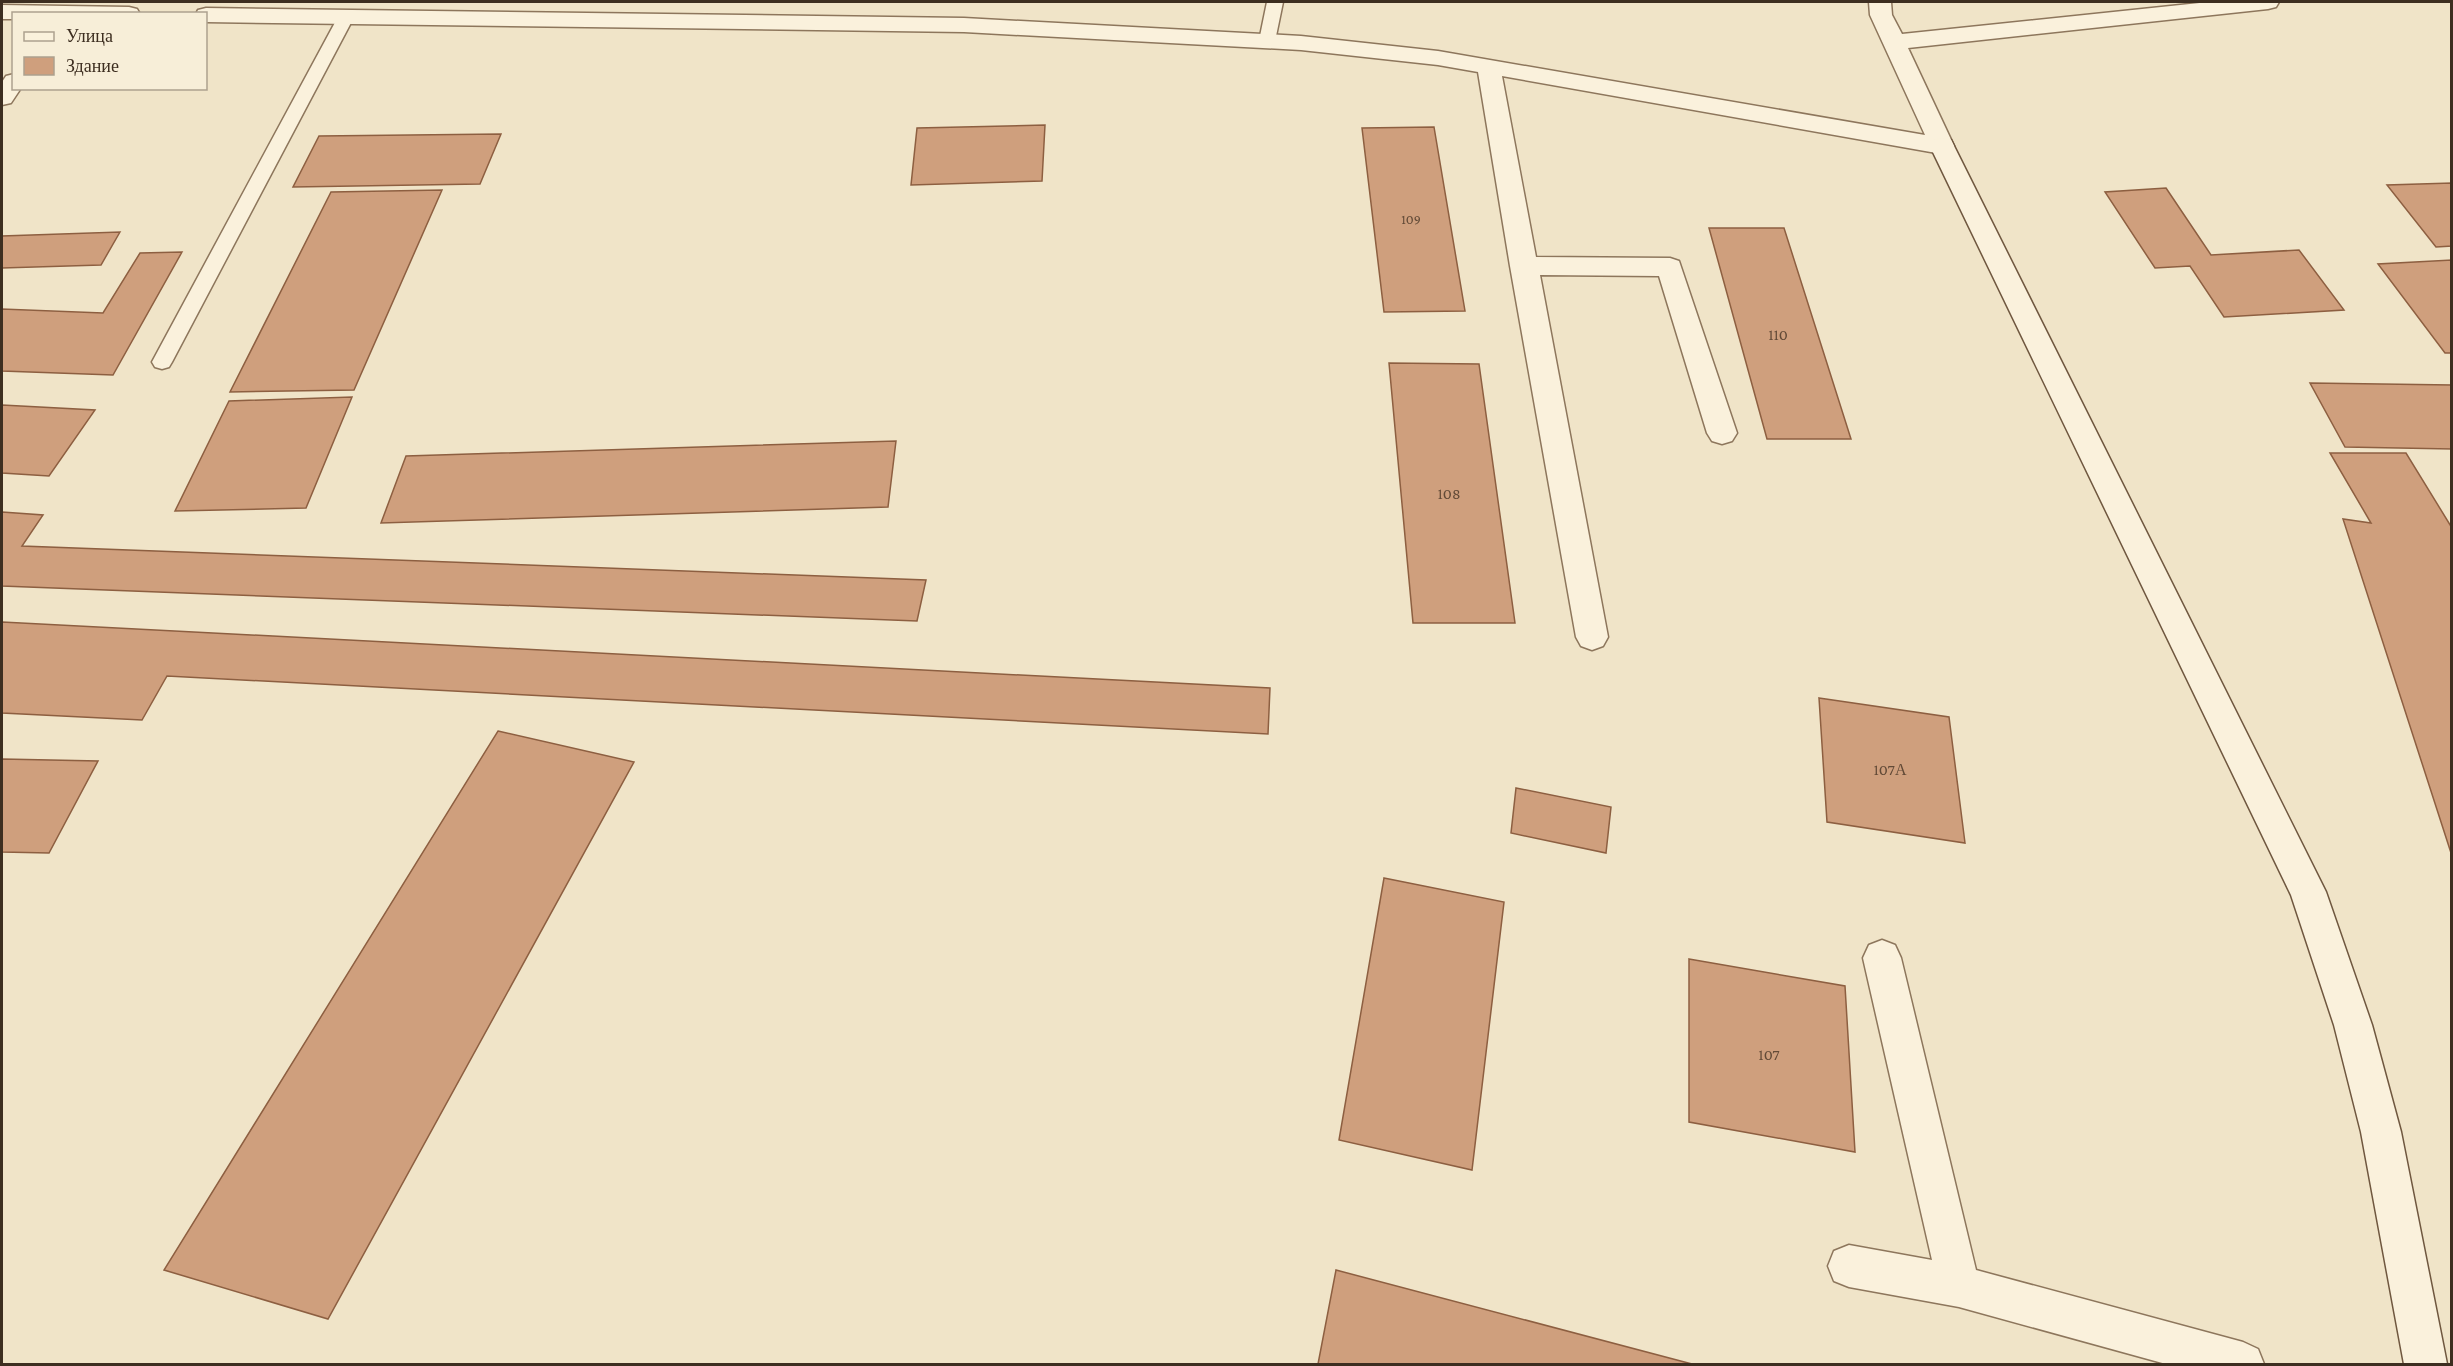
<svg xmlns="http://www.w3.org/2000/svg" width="2453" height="1366" viewBox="0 0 2453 1366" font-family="'Crimson Pro',serif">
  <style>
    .building { fill: #cf9f7d; stroke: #8d5f41; stroke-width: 1.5 }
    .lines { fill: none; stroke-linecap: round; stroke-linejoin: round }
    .lane-casing { stroke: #8d765c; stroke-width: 3 }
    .street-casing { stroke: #8d765c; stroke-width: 3 }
    .secondary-casing { stroke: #6f573f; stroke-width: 3 }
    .lane { fill: #faf1dc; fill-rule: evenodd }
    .street { fill: #faf1dc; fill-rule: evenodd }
    .secondary { fill: #faf1dc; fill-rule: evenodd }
    .labels { text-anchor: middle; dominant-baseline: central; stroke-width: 4.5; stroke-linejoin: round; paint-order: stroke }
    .far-number-label { font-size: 14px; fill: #624a37 }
    .number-label { font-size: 16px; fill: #624a37 }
  </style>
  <rect width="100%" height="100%" fill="#f0e4c8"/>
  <path class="building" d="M1045,125L1042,181L911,185L917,128Z
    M1434,127L1465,311L1384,312L1362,128Z
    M501,134L480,184L293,187L319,136Z
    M2452,183V246L2436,247L2387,185Z
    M2166,188L2211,255L2299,250L2344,310L2224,317L2190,266L2155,268L2105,192Z
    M442,190L354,390L230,392L331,192Z
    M1709,228H1784L1851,439H1767Z
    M120,232L101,265L2,268V236Z
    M182,252L113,375L2,371V309L103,313L140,253Z
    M2452,260V353H2445L2378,264Z
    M1389,363L1479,364L1515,623H1413Z
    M2310,383L2452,385V449L2345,447Z
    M352,397L306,508L175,511L229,401Z
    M2,405L95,410L49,476L2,473Z
    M896,441L888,507L381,523L406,456Z
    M2330,453H2406L2452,528V856L2343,519L2371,523Z
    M2,512L43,515L22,546L926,580L917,621L2,586Z
    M2,622L1270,688L1268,734L167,676L142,720L2,713Z
    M1819,698L1949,717L1965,843L1827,822Z
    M498,731L634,762L328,1319L164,1270Z
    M2,759L98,761L49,853L2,852Z
    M1516,788L1611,807L1606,853L1511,833Z
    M1384,878L1504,902L1472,1170L1339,1140Z
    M1689,959L1845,986L1855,1152L1689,1122Z
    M1336,1270L1692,1364H1318Z"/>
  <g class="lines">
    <g class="lane-casing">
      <path id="lane" d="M1267,2H1283L1275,41L1267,46L1259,41Z
        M346,12L354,17L172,362L169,367L162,369L155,367L152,362L338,17Z"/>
    </g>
    <g class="street-casing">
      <path id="street" d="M1869,2H1891L1892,15L1902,34L2209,2H2279L2276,7L2268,9L1908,48L1954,146L1951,152L1942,154L1502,76L1536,257L1670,258L1679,261L1737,433L1732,441L1722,444L1712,441L1707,433L1659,276L1540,275L1608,637L1603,646L1592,650L1581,646L1576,637L1510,266L1478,72L1438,65L1301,50L964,32L206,22V14H196L198,10L206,8L964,18L1301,36L1438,51L1925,135L1870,15Z
        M2,5L129,7L137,9L140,14H14V19H2Z
        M14,74V88H21L11,103L2,105V82L6,76Z
        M1882,940L1895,945L1901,958L1976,1270L2243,1342L2258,1349L2264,1364H2166L1959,1307L1849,1287L1834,1281L1828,1266L1834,1251L1849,1245L1932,1260L1863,958L1869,945Z"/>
    </g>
    <g class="secondary-casing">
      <path id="secondary" d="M1942,138L1951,140L1954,146L2326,892L2372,1025L2401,1132L2447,1364H2404L2361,1132L2334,1025L2291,895L1930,146L1933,140Z"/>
    </g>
    <use href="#lane" class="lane"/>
    <use href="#street" class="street"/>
    <use href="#secondary" class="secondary"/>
  </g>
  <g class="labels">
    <g class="far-number-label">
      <text x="1411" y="219">109</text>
    </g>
    <g class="number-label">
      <text x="1778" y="334">110</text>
      <text x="1449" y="493">108</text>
      <text x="1890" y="769">107А</text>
      <text x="1769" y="1054">107</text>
    </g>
  </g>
  <rect width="2453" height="1366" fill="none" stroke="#3d2e20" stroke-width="6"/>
  <rect x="12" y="12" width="195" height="78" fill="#f7eed8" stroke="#ada18e" stroke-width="1.5"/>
  <rect x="24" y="32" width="30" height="9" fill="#faf1dc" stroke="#ada18e" stroke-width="1.5"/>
  <text x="66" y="42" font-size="18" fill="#3d2e20">Улица</text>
  <rect x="24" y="57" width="30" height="18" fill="#cf9f7d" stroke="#ada18e" stroke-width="1.5"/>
  <text x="66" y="72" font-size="18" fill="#3d2e20">Здание</text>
</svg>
